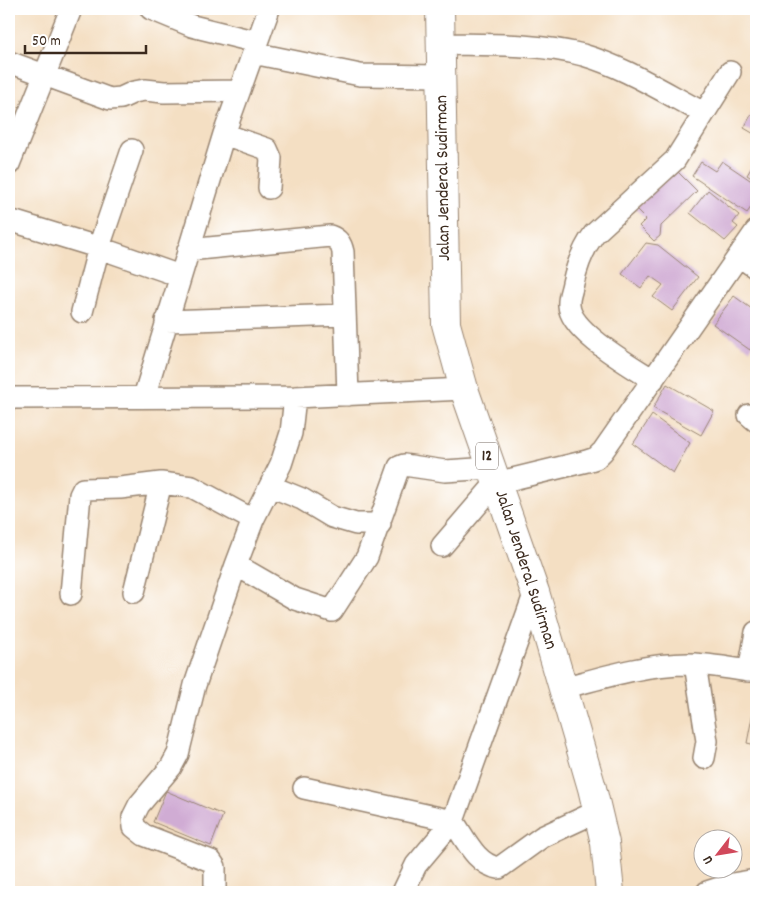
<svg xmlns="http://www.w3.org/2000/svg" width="765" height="901" viewBox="0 0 765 901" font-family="Dekko,sans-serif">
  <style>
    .building { fill: #d0acd4 }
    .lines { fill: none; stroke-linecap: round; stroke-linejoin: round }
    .minor-casing { stroke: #988470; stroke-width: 24 }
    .highway-casing { stroke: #988470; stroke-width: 30 }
    .minor { stroke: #fff; stroke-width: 21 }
    .highway { stroke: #fff; stroke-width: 28 }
    .labels { text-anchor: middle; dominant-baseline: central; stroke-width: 4.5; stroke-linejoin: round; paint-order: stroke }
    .shield { fill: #fff; stroke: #766a62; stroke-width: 1 }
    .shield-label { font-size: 16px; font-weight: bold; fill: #3b2a1e }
    .street-label { font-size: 18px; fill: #3b2a1e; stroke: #fff }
  </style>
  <rect width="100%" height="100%" fill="#fff"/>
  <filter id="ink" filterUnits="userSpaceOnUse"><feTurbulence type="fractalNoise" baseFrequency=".02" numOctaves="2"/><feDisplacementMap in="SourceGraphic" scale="10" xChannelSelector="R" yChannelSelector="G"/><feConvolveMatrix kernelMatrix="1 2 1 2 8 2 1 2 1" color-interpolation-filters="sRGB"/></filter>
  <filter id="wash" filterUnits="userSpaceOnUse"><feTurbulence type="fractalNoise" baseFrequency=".0096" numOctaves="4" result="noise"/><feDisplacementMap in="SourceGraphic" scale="20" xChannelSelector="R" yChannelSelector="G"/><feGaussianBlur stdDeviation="1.12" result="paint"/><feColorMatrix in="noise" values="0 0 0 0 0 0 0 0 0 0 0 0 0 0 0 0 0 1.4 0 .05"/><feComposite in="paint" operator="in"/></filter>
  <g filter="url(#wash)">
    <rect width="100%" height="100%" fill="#f4dfc3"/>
    <g id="blocks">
      <path class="building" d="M756,106V135L744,128Z
        M756,160V181L747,175Z
        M722,161L756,184V200L747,213L692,176L701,162L715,171Z
        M675,169L697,191L661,226L660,236L654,241L639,226L646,219L635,208Z
        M708,190L739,215L733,223L738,227L725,241L690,213Z
        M646,243L658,245L698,277L672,311L653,297L663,285L650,276L641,288L622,274Z
        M734,296L756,312V340L750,350L713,324Z
        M667,384L714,411L701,435L653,408Z
        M652,415L690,443L673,473L633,444Z
        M756,710V745L747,743L753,712Z
        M166,791L223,815L211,846L153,822Z"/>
    </g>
  </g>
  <g filter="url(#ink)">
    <use href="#blocks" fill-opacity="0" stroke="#988470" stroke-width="1"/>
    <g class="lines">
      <g class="minor-casing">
        <path id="minor" d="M151,9L192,26L257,42
          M441,44C488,45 537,43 583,55C625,67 665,93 704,113
          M253,53L360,75L442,76
          M9,62L110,99L121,98L134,92L145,90L164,92L239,91
          M224,134L267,149L271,158L269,188
          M9,164L71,9
          M9,220L94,246L180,276
          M188,250L330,236C338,239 341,243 343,252L348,395
          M739,256L756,268
          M82,312L99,247L132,150
          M166,321L344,315
          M653,380C632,366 570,332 569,305C568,298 572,290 573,283C577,265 583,249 594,234L675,160L730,72
          M144,397L224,134L269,9
          M9,398L295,397L464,389
          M749,415L756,421
          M270,486L302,499L332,517L356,524H380
          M442,546L496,483L587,461L596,458L603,451L756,231
          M236,565L295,599L332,611L367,557L399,467L404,465L445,471L491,468
          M134,592L161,483
          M71,594L80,495L83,489L120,488L161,483L192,487L253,520
          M695,664L707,741L704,758
          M563,688C604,677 645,664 688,664C708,664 729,668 749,671L756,632
          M304,788L453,821C465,838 476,865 499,868L542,837L598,811
          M215,892V867L211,861L144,835L134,827L133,817L139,805L171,767L178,754L195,685L236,565L253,520L281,464L291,433L295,397
          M403,892L416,865L453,821L535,592
          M707,892L732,884L756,880"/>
      </g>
      <g class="highway-casing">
        <path id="highway" d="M440,9L446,324L464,389L535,592L592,788L605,843L610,892"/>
      </g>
      <use href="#minor" class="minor"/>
      <use href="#highway" class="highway"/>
    </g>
  </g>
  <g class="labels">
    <rect class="shield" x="476" y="442.5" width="22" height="27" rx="4"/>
    <g class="shield-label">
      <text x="487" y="456">12</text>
    </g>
    <g class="street-label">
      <text transform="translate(444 178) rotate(-91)">Jalan Jenderal Sudirman</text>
      <text transform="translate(525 570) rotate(72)">Jalan Jenderal Sudirman</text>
    </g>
  </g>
  <rect width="765" height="901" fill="none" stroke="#fff" stroke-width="30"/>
  <g transform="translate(718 854) rotate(239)"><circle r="24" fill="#ffffff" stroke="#b1aaa5"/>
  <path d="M0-4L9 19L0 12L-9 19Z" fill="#d1495b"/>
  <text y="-8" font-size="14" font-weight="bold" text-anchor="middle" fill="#3b2a1e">U</text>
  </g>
  <path d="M25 45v8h121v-8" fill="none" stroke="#3b2a1e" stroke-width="2.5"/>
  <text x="32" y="45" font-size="15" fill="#3b2a1e" stroke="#ffffff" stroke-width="4" paint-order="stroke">50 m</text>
</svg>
